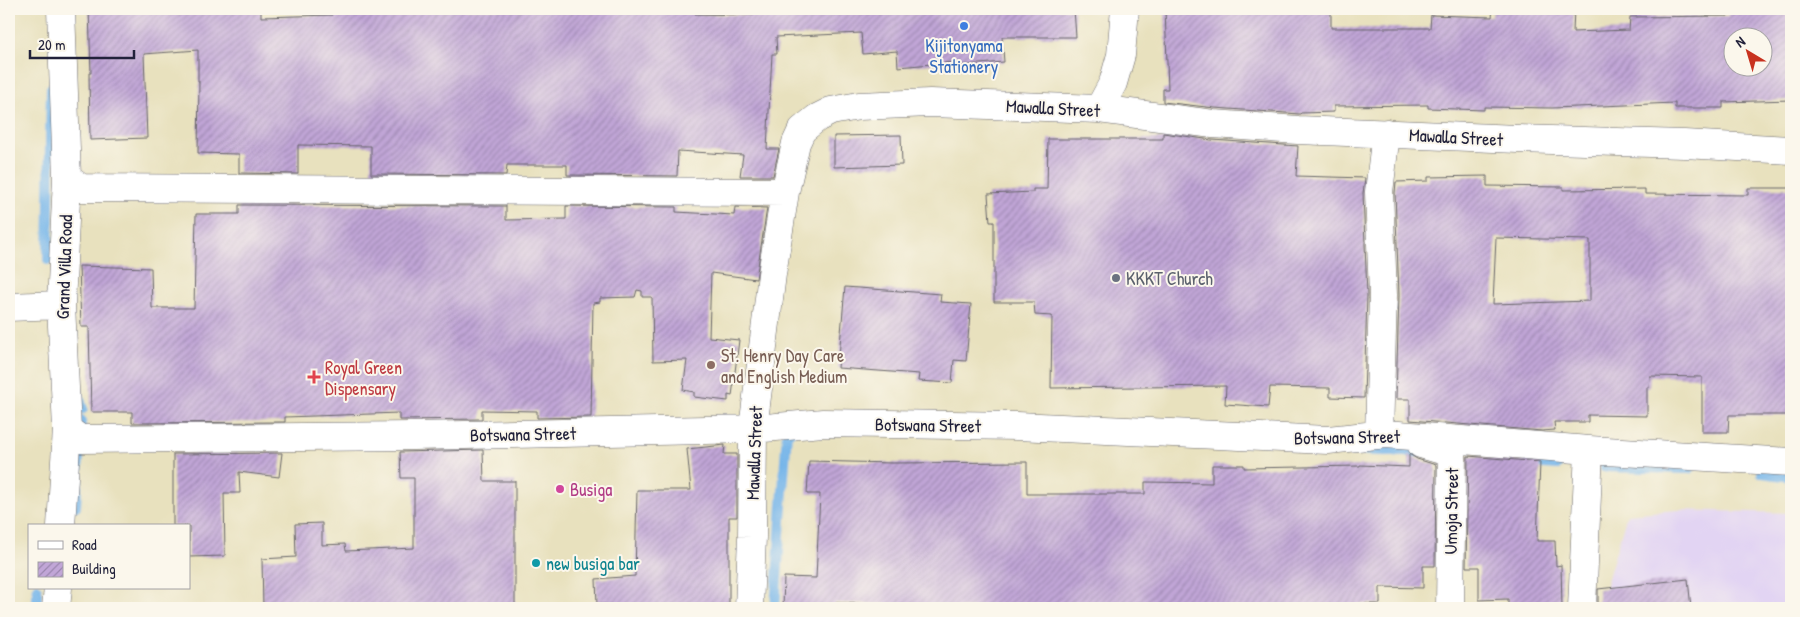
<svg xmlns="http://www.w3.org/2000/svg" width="1800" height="617" viewBox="0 0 1800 617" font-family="'Patrick Hand',sans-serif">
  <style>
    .built { fill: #e2d4f3 }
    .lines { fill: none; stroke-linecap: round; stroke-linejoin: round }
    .stream { stroke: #76b5e9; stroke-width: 10 }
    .building { fill: url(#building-hatch); fill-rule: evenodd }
    .minor-casing { stroke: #676569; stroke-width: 29 }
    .minor { stroke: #fff; stroke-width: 28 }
    .shop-dot { fill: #3f7fe0; stroke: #fbf7ec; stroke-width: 2 }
    .worship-dot { fill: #6b7280; stroke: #fbf7ec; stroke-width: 2 }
    .education-dot { fill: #8d6e63; stroke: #fbf7ec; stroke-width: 2 }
    .health-dot { fill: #e0444e; stroke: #fbf7ec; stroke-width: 2 }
    .hotel-dot { fill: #d1479c; stroke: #fbf7ec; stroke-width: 2 }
    .culture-dot { fill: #0f9aa8; stroke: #fbf7ec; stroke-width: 2 }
    .labels { text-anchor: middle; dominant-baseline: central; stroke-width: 4; stroke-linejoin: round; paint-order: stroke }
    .shop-label { font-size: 18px; fill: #366cbe; stroke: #fbf7ec }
    .street-label { font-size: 18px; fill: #22223b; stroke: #fbf7ec }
    .worship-label { font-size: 18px; fill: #5b616d; stroke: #fbf7ec; text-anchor: start }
    .education-label { font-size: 18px; fill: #785e54; stroke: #fbf7ec; text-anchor: start }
    .health-label { font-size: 18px; fill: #be3a42; stroke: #fbf7ec; text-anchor: start }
    .hotel-label { font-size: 18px; fill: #b23c85; stroke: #fbf7ec; text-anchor: start }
    .culture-label { font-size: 18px; fill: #0d838f; stroke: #fbf7ec; text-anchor: start }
  </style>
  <defs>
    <pattern id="building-hatch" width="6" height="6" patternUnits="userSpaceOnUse" patternTransform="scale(1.25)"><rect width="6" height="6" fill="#c1a6d7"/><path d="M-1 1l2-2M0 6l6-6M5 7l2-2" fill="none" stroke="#9c87b0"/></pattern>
  </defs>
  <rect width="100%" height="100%" fill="#fbf7ec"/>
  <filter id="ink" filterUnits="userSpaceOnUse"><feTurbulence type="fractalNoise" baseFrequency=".02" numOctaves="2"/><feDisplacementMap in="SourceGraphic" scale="10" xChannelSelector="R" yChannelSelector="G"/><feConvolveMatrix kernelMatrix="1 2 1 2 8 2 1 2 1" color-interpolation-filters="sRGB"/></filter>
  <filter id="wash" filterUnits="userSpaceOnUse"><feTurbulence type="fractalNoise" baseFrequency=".0096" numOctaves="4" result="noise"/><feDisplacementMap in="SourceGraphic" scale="20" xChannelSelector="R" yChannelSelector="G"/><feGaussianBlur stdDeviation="1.12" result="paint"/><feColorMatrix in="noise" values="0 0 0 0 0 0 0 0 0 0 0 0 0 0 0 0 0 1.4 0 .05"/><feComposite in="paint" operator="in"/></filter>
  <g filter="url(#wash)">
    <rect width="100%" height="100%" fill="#e8e1be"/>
    <path class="built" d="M1678,510L1791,513V608H1605L1606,585L1627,514Z"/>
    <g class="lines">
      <path class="stream" d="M48,260L51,88
        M75,384L83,409
        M1348,450L1417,452
        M1527,463L1558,465
        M1604,467L1690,469
        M1762,473L1791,477
        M76,506L81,420
        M37,608V588
        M775,608L787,432H791"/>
    </g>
    <g id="blocks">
      <path class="building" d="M89,9H261V17L332,15V9H695V14L754,15V9H1074L1076,37H1002L1004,62L954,66V62L898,67L897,51L863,54L861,33L776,37L777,54H772L767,149H779L773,176H740L743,155L678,151L677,176L567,175V165H507L506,175L371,174V146L298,145V174L239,173V154L198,153L199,81H198V50L144,54L147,138L90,140L89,73H91Z
        M1165,9H1331V28H1430L1431,15L1492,17L1493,9H1574L1573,32L1629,30L1630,17L1728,16V9H1788L1791,100L1723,102V108H1675V103L1552,108L1484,107V110L1428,108V105L1334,106V112L1301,113L1300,114L1215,108L1163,102V89H1168ZM1732,38H1762V68H1732Z
        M1163,133L1212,140L1298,146L1296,176L1365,178L1363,193L1367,295L1364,398L1330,397V388L1270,387L1268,407L1225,404L1226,386L1051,388L1052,316L1035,315L1034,302H994V222H990L988,194L1033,192V189H1047L1048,139H1163Z
        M901,135L902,165L834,167V136Z
        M1487,176V186L1563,187V190L1645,189V194L1748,195V188H1791V415H1729L1728,432H1702V377L1650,376L1649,387H1647V416L1588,415V422H1554L1555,430L1542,431L1410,420V399H1396L1399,295L1395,193L1396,182L1428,181V177ZM1496,238L1590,240V301L1493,304Z
        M239,205L506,206V220L566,219V206L676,207V212L734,215L735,207L767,208L756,279L711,273L709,337L739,340L732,396L728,395V401L694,397V392L683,390L687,360L653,361L652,297H642V291L637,290L635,297L600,298V302L593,303L591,417L537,418V411L482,410V419L399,420V413L285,417V422L132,423V412H91L89,327H81L79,266L151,268L152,308H194L196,214H239Z
        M845,287L941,294L940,302L971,304L966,361L954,360L952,383L918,381L919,374L838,368Z
        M725,445L724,454H737V517H729V608L597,604L596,579L635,576L637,490H691L687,449Z
        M483,450L484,481H515V608H263L262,559L296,557L295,524L322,523V545L345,544L346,551L414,548V478H401L400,452Z
        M282,453L279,477L239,472L240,493H224L225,556L189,557V526H173V454Z
        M1409,454L1417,459L1436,465L1435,566H1423V588L1380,587V604H1358L1357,608H888V604L835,603V608H783L784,577L816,578L820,494H807L809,461L892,463L1027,462V494H1145V482L1212,483V465H1244V468L1360,466V465L1409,467Z
        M1468,456L1540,462L1537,541H1555L1556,566L1561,565L1562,608H1508V599L1479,600V567H1466Z
        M1688,579L1691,608H1598V589Z"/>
    </g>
  </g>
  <g filter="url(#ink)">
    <use href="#blocks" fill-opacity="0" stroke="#676569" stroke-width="1"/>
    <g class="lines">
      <g class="minor-casing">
        <path id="minor" d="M61,9L67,178L61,305L67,429L61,526
          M1099,109L1113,83L1121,55L1125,9
          M67,178L81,188L785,192
          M9,307L61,305
          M67,429L80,439L413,436L753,429L823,423L1017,426L1328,440L1386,434L1589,450L1791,462
          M1379,435L1383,295L1379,192L1386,133
          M1421,444L1452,453L1450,608
          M56,608L58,588
          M749,608L752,537L753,429L772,274L785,192L796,143L802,130L817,118L831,111L859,106L930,103L1099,109L1213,124L1298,130L1518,139L1684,144L1791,150
          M1582,608L1589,450"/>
      </g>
      <use href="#minor" class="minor"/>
    </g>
  </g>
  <circle class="shop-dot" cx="964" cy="26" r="5"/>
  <circle class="worship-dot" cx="1116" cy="278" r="5"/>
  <circle class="education-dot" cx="711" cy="365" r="5"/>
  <path class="health-dot" d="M311.5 369.5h5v5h5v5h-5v5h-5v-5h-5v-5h5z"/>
  <circle class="hotel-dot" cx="560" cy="489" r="5"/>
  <circle class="culture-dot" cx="536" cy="563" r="5"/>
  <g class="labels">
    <g class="shop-label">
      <text x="964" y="45">Kijitonyama<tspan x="964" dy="21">Stationery</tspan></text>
    </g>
    <g class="street-label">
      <text transform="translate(1053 108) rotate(3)">Mawalla Street</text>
      <text transform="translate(1456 137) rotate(3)">Mawalla Street</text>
      <text transform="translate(64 267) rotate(-88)">Grand Villa Road</text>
      <text transform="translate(928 425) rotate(1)">Botswana Street</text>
      <text transform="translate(523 434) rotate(-1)">Botswana Street</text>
      <text transform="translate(1347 437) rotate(-1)">Botswana Street</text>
      <text transform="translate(754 453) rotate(-88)">Mawalla Street</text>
      <text transform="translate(1451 511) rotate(-89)">Umoja Street</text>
    </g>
    <g class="worship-label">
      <text x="1126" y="278">KKKT Church</text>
    </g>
    <g class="education-label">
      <text x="721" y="355">St. Henry Day Care<tspan x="721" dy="21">and English Medium</tspan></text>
    </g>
    <g class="health-label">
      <text x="325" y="367">Royal Green<tspan x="325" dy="21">Dispensary</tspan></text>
    </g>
    <g class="hotel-label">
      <text x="570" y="489">Busiga</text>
    </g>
    <g class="culture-label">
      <text x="546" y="563">new busiga bar</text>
    </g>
  </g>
  <rect width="1800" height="617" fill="none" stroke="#fbf7ec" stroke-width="30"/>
  <rect x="28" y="524" width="162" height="65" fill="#fbf7ec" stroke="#a4a2a5"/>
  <rect x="38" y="541" width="25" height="8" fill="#ffffff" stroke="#a4a2a5"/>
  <text x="72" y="550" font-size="15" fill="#22223b">Road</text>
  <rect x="38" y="562" width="25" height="15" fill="url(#building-hatch)" stroke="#a4a2a5"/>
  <text x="72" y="574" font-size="15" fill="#22223b">Building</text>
  <g transform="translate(1748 52) rotate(322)"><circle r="24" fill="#fbf7ec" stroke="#a4a2a5"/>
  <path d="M0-4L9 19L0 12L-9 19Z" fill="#c8321e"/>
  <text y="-8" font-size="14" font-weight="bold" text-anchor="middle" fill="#22223b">N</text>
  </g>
  <path d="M30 50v8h104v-8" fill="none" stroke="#22223b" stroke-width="2.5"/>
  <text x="38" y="50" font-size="15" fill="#22223b" stroke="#fbf7ec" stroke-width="4" paint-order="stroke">20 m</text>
</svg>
